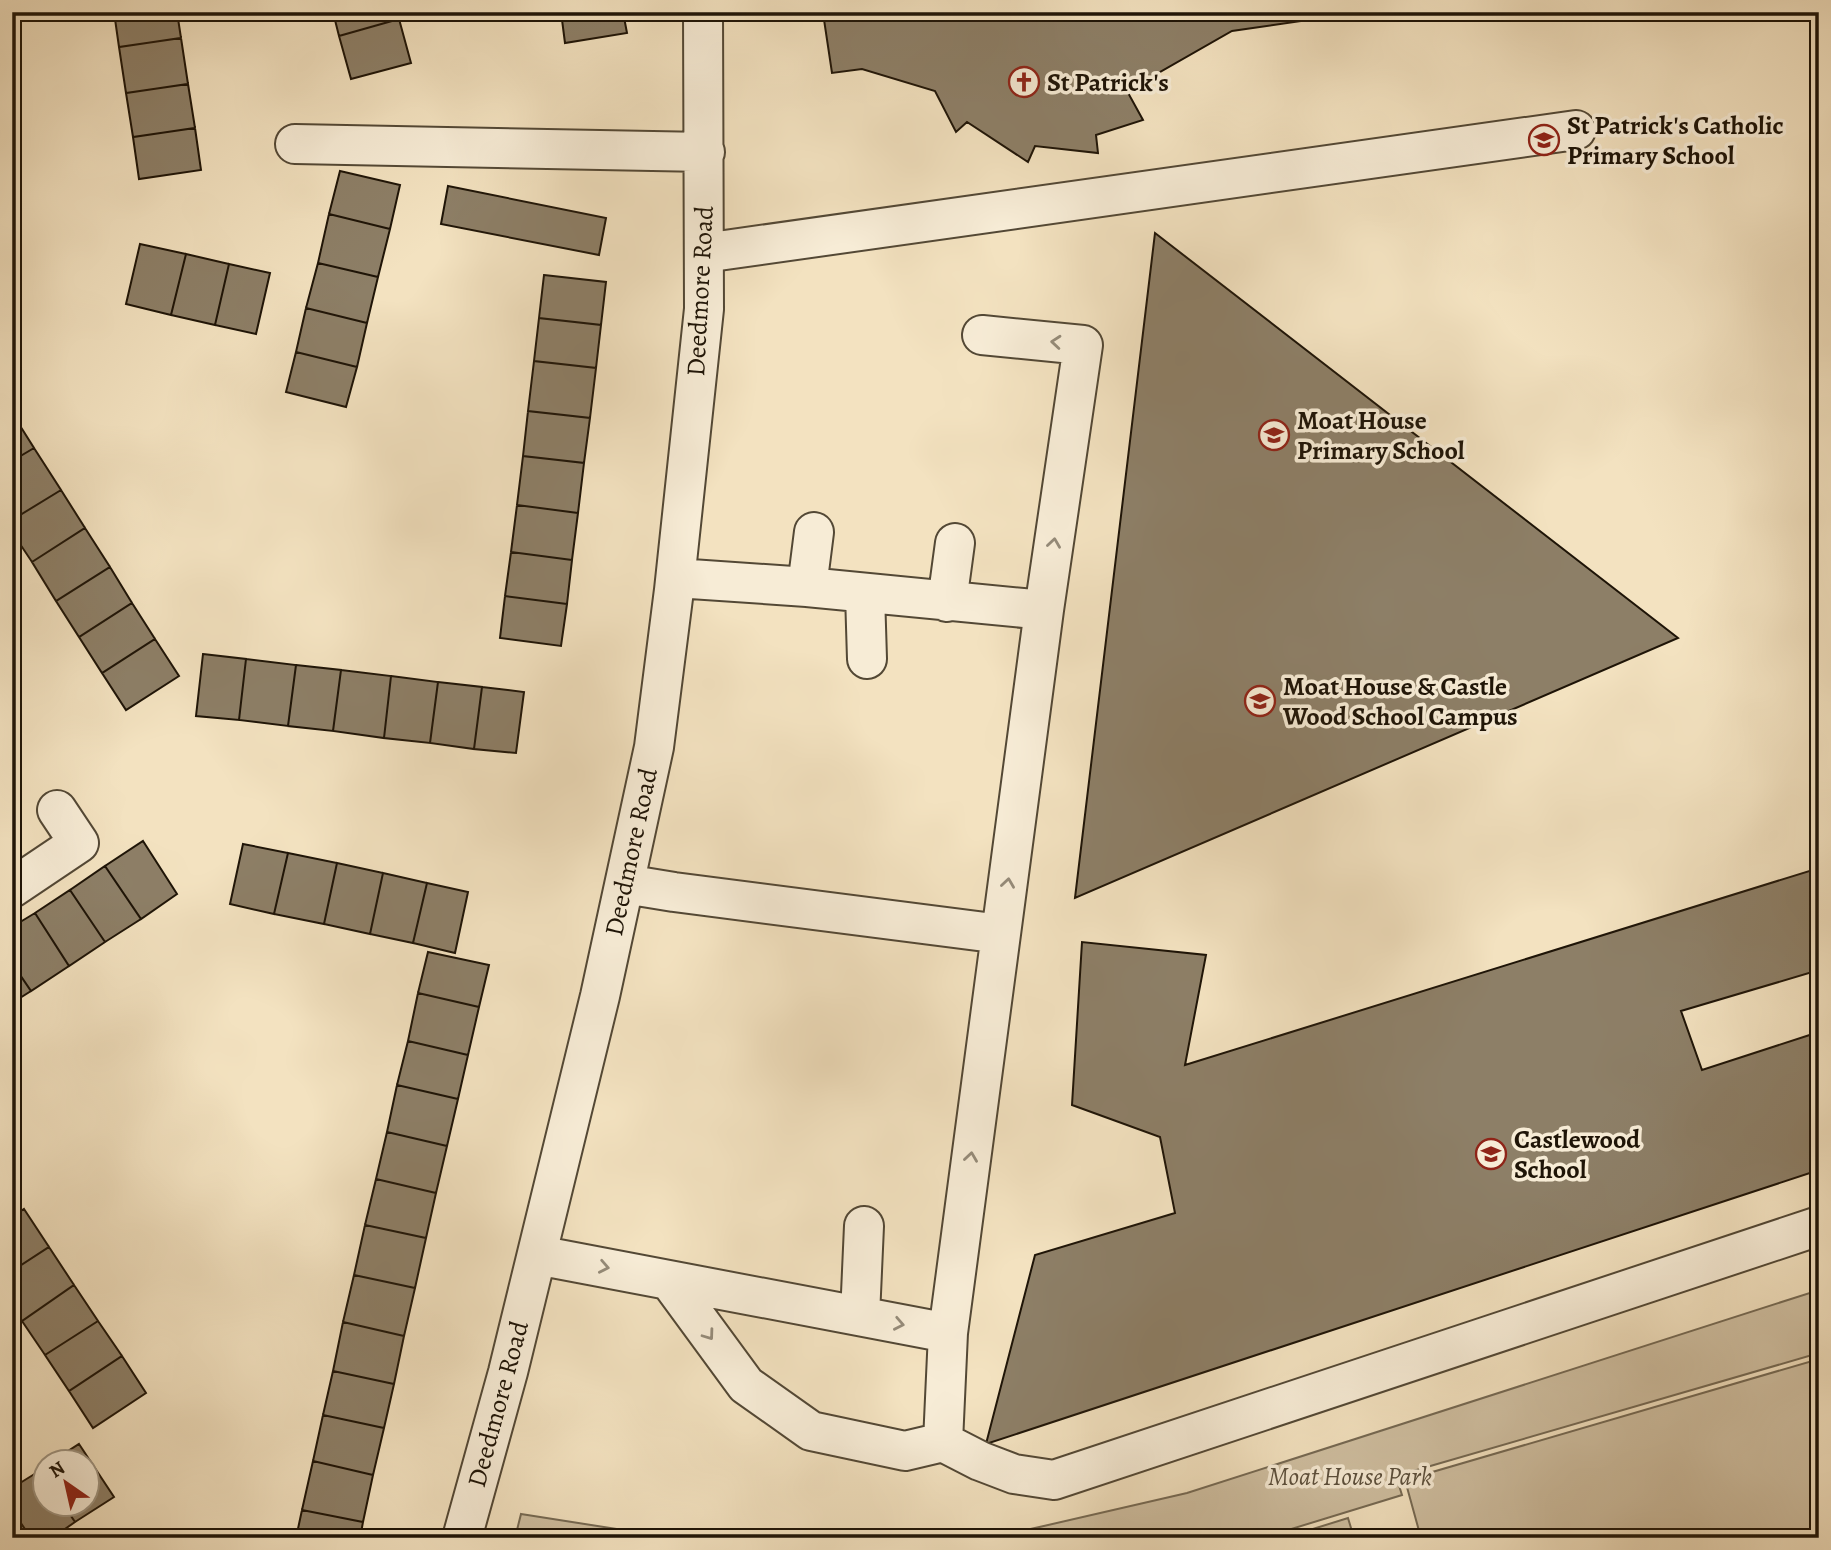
<svg xmlns="http://www.w3.org/2000/svg" width="1831" height="1550" viewBox="0 0 1831 1550" font-family="Alegreya,serif">
  <style>
    .green { fill: #cfbfa1; stroke: #766a54; stroke-width: 2 }
    .building { fill: #8d7f67; stroke: #1e1407; stroke-width: 2 }
    .lines { fill: none; stroke-linecap: round; stroke-linejoin: round }
    .minor-casing { stroke: #534835; stroke-width: 42 }
    .minor { stroke: #f7ecd6; stroke-width: 38 }
    .oneway { stroke: #958b79 }
    .labels { text-anchor: middle; dominant-baseline: central; stroke-width: 7; stroke-linejoin: round; paint-order: stroke }
    .poi-label { font-size: 26px; font-weight: bold; fill: #1e1407; stroke: #f7ecd6; text-anchor: start }
    .street-label { font-size: 26px; fill: #1e1407; stroke: #f7ecd6 }
    .park-label { font-size: 26px; font-style: italic; fill: #5c503d; stroke: #f7ecd6 }
  </style>
  <rect width="100%" height="100%" fill="#f3e2c0"/>
  <filter id="stains"><feTurbulence type="fractalNoise" baseFrequency=".00286" numOctaves="4"/><feColorMatrix values="0 0 0 0 .2 0 0 0 0 .09 0 0 0 0 .02 0 0 0 .5 -.17"/></filter>
  <radialGradient id="worn" r=".72"><stop offset=".6" stop-color="#630" stop-opacity="0"/><stop offset="1" stop-color="#630" stop-opacity=".3"/></radialGradient>
  <path class="green" d="M1819,1290V1353L1396,1476L1402,1495L1262,1538H966L1009,1534L1187,1493Z
    M1819,1359V1538H1421L1405,1480Z
    M521,1514L674,1538H515Z
    M1348,1518L1354,1538H1284Z"/>
  <path class="building" d="M114,12H177L181,38L119,47Z
    M333,12H397L399,19L339,36Z
    M561,12H623L627,33L565,43Z
    M834,12H1363L1232,31L1127,91L1143,120L1096,135L1098,153L1035,146L1028,162L967,122L956,132L935,91L862,69L832,73L823,13Z
    M399,19L411,63L351,79L339,36Z
    M181,38L188,84L126,93L119,47Z
    M188,84L195,128L133,137L126,93Z
    M195,128L201,170L139,179L133,137Z
    M340,171L400,185L390,229L329,214Z
    M448,186L606,218L599,255L441,224Z
    M329,214L390,229L378,277L318,263Z
    M1155,233L1678,638L1075,898Z
    M140,244L186,254L171,315L126,304Z
    M186,254L229,264L215,325L171,315Z
    M318,263L378,277L367,323L306,308Z
    M229,264L270,273L256,334L215,325Z
    M544,275L606,282L601,325L539,318Z
    M306,308L367,323L357,367L296,352Z
    M539,318L601,325L596,368L534,361Z
    M296,352L357,367L346,407L286,392Z
    M534,361L596,368L590,418L528,411Z
    M528,411L590,418L584,463L523,456Z
    M12,413L34,448L12,461Z
    M34,448L61,490L12,520V461Z
    M523,456L584,463L578,513L517,505Z
    M61,490L85,528L32,562L12,532V520Z
    M517,505L578,513L572,560L511,552Z
    M85,528L110,567L56,601L32,562Z
    M511,552L572,560L567,604L505,596Z
    M110,567L132,603L79,637L56,601Z
    M505,596L567,604L561,646L500,638Z
    M132,603L155,639L102,673L79,637Z
    M155,639L179,676L126,710L102,673Z
    M203,654L246,659L239,720L196,716Z
    M246,659L296,665L288,726L239,720Z
    M296,665L341,670L333,731L288,726Z
    M341,670L391,676L384,738L333,731Z
    M391,676L438,682L430,743L384,738Z
    M438,682L482,687L474,749L430,743Z
    M482,687L524,692L516,753L474,749Z
    M143,841L177,894L141,919L105,866Z
    M243,844L288,853L274,914L230,904Z
    M288,853L337,863L324,924L274,914Z
    M337,863L383,873L370,934L324,924Z
    M105,866L141,919L105,942L70,890Z
    M1819,868V970L1681,1011L1702,1070L1819,1032V1170L986,1444L1035,1255L1175,1213L1160,1137L1072,1105L1082,942L1206,955L1185,1065Z
    M383,873L427,883L413,943L370,934Z
    M427,883L468,892L455,953L413,943Z
    M70,890L105,942L69,966L35,913Z
    M35,913L69,966L31,991L12,963V927Z
    M428,952L489,965L479,1007L418,993Z
    M12,963L31,991L12,1003Z
    M418,993L479,1007L468,1055L408,1041Z
    M408,1041L468,1055L458,1099L397,1085Z
    M397,1085L458,1099L447,1146L387,1132Z
    M387,1132L447,1146L436,1193L376,1179Z
    M376,1179L436,1193L426,1238L365,1225Z
    M24,1209L49,1247L12,1271V1217Z
    M365,1225L426,1238L415,1288L354,1275Z
    M49,1247L74,1285L22,1321L12,1306V1271Z
    M354,1275L415,1288L404,1336L343,1322Z
    M74,1285L98,1321L45,1355L22,1321Z
    M98,1321L122,1356L69,1391L45,1355Z
    M343,1322L404,1336L394,1384L333,1371Z
    M122,1356L146,1393L93,1428L69,1391Z
    M333,1371L394,1384L384,1428L323,1415Z
    M323,1415L384,1428L373,1475L313,1461Z
    M79,1444L114,1497L75,1522L63,1504H88V1462H51Z
    M313,1461L373,1475L363,1522L302,1510Z
    M41,1470L46,1477V1504H63L75,1522L52,1538H31L12,1510V1488Z
    M12,1510L31,1538H12Z
    M302,1510L363,1522L360,1538H296Z"/>
  <g class="lines">
    <g class="minor-casing">
      <path id="minor" d="M295,144L705,152
        M704,253L1576,130
        M982,335L1083,345L1044,610
        M807,587L814,532
        M865,594L867,659
        M947,602L955,543
        M625,884L674,892L1001,934
        M12,888L79,843L57,810
        M537,1255L948,1333L1044,610L807,587L676,578
        M669,1280L746,1385L811,1431L905,1451L943,1442L948,1333
        M860,1316L864,1226
        M943,1442L980,1461L1014,1474L1054,1480L1819,1226
        M462,1538L508,1372L600,996L654,747L674,590L704,309L703,12"/>
    </g>
    <use href="#minor" class="minor"/>
  </g>
  <defs><path id="oneway-chevron" d="M-2-3.5L2.5 0L-2 3.5" fill="none" stroke-width="1.6" stroke-linecap="round" stroke-linejoin="round" transform="scale(1.75)"/></defs>
  <g class="oneway">
    <use href="#oneway-chevron" transform="translate(1056 342) rotate(-175)"/>
    <use href="#oneway-chevron" transform="translate(1054 543) rotate(-82)"/>
    <use href="#oneway-chevron" transform="translate(1008 883) rotate(-82)"/>
    <use href="#oneway-chevron" transform="translate(971 1157) rotate(-82)"/>
    <use href="#oneway-chevron" transform="translate(604 1267) rotate(11)"/>
    <use href="#oneway-chevron" transform="translate(899 1324) rotate(11)"/>
    <use href="#oneway-chevron" transform="translate(709 1335) rotate(54)"/>
  </g>
  <defs>
    <g id="church-ring" transform="scale(1.575)"><circle r="9.5" fill="#f7ecd6" stroke="#8f2418" stroke-width="1.5"/><path d="M-1.2-6h2.4v3.5h3.3v2.4h-3.3V6h-2.4V-.1h-3.3v-2.4h3.3Z" fill="#8f2418"/></g>
    <g id="school-ring" transform="scale(1.575)"><circle r="9.5" fill="#f7ecd6" stroke="#8f2418" stroke-width="1.5"/><path d="M0-5L7-2L0 1L-7-2ZM-4 1L0 2.5L4 1V4Q0 6-4 4Z" fill="#8f2418"/></g>
  </defs>
  <g fill-rule="evenodd">
    <use href="#church-ring" x="1024" y="82"/>
    <use href="#school-ring" x="1544" y="140"/>
    <use href="#school-ring" x="1274" y="435"/>
    <use href="#school-ring" x="1260" y="701"/>
    <use href="#school-ring" x="1491" y="1154"/>
  </g>
  <g class="labels">
    <g class="poi-label">
      <text x="1047" y="82">St Patrick's</text>
      <text x="1567" y="125">St Patrick's Catholic<tspan x="1567" dy="30">Primary School</tspan></text>
      <text x="1297" y="420">Moat House<tspan x="1297" dy="30">Primary School</tspan></text>
      <text x="1283" y="686">Moat House &amp; Castle<tspan x="1283" dy="30">Wood School Campus</tspan></text>
      <text x="1514" y="1139">Castlewood<tspan x="1514" dy="30">School</tspan></text>
    </g>
    <g class="street-label">
      <text transform="translate(700 291) rotate(-87)">Deedmore Road</text>
      <text transform="translate(631 852) rotate(-78)">Deedmore Road</text>
      <text transform="translate(498 1404) rotate(-75)">Deedmore Road</text>
    </g>
    <g class="park-label">
      <text x="1350" y="1476">Moat House Park</text>
    </g>
  </g>
  <rect width="1831" height="1550" fill="none" stroke="#f3e2c0" stroke-width="42"/>
  <rect x="14" y="14" width="1803" height="1522" fill="none" stroke="#1e1407" stroke-width="3.5"/>
  <rect x="21" y="21" width="1789" height="1508" fill="none" stroke="#1e1407" stroke-width="2"/>
  <g transform="translate(66 1483) rotate(326)"><circle r="33" fill="#f7ecd6" stroke="#a09683" stroke-width="2"/>
  <path d="M0-5L12 26L0 18L-12 26Z" fill="#8f2418"/>
  <text y="-10" font-size="19" font-weight="bold" text-anchor="middle" fill="#1e1407">N</text>
  </g>
  <rect width="100%" height="100%" filter="url(#stains)"/>
  <rect width="100%" height="100%" fill="url(#worn)"/>
</svg>
